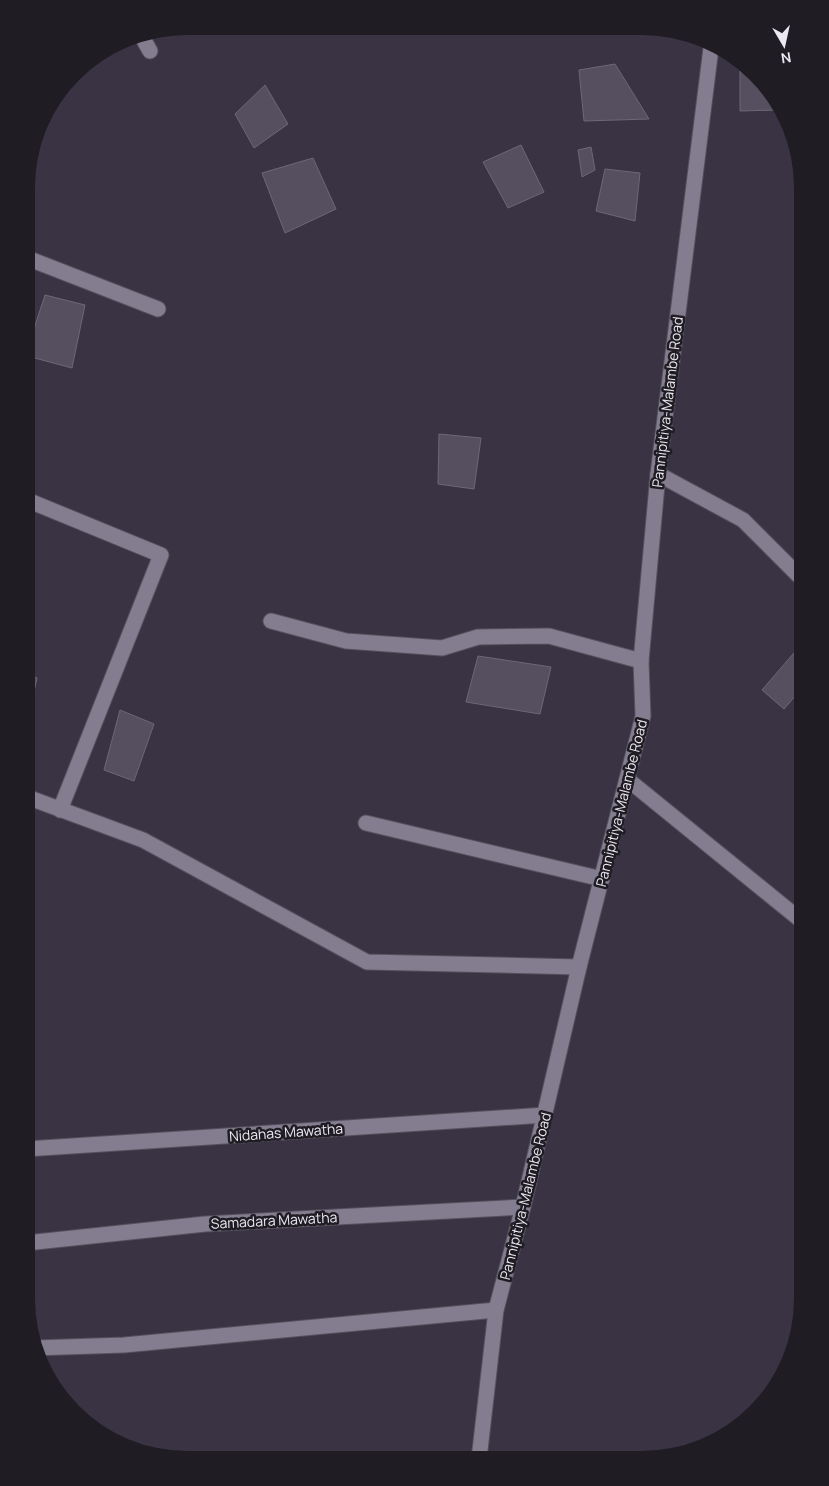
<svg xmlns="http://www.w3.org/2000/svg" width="829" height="1486" viewBox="0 0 829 1486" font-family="Manrope,sans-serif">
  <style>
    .building { fill: #554f60; stroke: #6d6778 }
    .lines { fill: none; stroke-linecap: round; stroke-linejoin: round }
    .minor-casing { stroke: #55505d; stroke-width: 17 }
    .tertiary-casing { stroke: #55505d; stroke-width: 17 }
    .minor { stroke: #837d8f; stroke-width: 15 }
    .tertiary { stroke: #837d8f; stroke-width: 15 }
    .labels { text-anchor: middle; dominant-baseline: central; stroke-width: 5; stroke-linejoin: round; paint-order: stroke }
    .street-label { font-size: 14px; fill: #ebe8f2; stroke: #1f1c23 }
  </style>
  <rect width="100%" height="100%" fill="#393343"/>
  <path class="building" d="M615,64L649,119L584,121L579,70Z
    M750,70L777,110L740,111V71Z
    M265,85L288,124L254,148L235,114Z
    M521,145L544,192L508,208L483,162Z
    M591,147L595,170L582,177L578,150Z
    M313,158L336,209L285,233L262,173Z
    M605,169L640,173L635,221L596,211Z
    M800,172L803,187V208H801Z
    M45,295L85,305L72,368L27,356V350Z
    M439,434L481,438L474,489L438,484Z
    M800,646L803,650V687L784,709L762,690Z
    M478,656L551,667L540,714L466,702Z
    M27,674L37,678L27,723Z
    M120,710L154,724L134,781L104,770Z"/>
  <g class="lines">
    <g class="minor-casing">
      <path id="minor" d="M141,35L150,51
        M27,258L158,309
        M658,474L743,520L803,580
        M27,500L161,555L60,810
        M271,621L346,641L442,648L478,637L549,636L641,661
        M627,779L803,922
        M27,797L143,840L367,962L579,967
        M366,823L602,879
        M26,1149L545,1115
        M26,1243L205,1224L523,1207
        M34,1348L124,1345L496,1310"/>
    </g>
    <g class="tertiary-casing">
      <path id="tertiary" d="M479,1459L496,1310L523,1207L579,967L643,716L641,661L658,474L711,48"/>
    </g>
    <use href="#minor" class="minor"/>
    <use href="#tertiary" class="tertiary"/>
  </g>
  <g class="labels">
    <g class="street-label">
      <text transform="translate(667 402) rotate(-83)">Pannipitiya-Malambe Road</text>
      <text transform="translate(621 803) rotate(-76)">Pannipitiya-Malambe Road</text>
      <text transform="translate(286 1132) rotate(-4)">Nidahas Mawatha</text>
      <text transform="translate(525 1196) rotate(-76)">Pannipitiya-Malambe Road</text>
      <text transform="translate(274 1220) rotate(-3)">Samadara Mawatha</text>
    </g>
  </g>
  <path d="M0 0H829V1486H0ZM187 35H642A152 152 0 0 1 794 187V1299A152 152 0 0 1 642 1451H187A152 152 0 0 1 35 1299V187A152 152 0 0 1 187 35Z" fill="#1f1c23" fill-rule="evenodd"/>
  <g transform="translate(784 45) rotate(171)" stroke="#1f1c23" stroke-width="4" paint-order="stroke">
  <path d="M0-4L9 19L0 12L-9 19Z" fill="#ebe8f2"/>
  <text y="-8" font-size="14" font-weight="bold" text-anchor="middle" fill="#ebe8f2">N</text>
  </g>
</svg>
